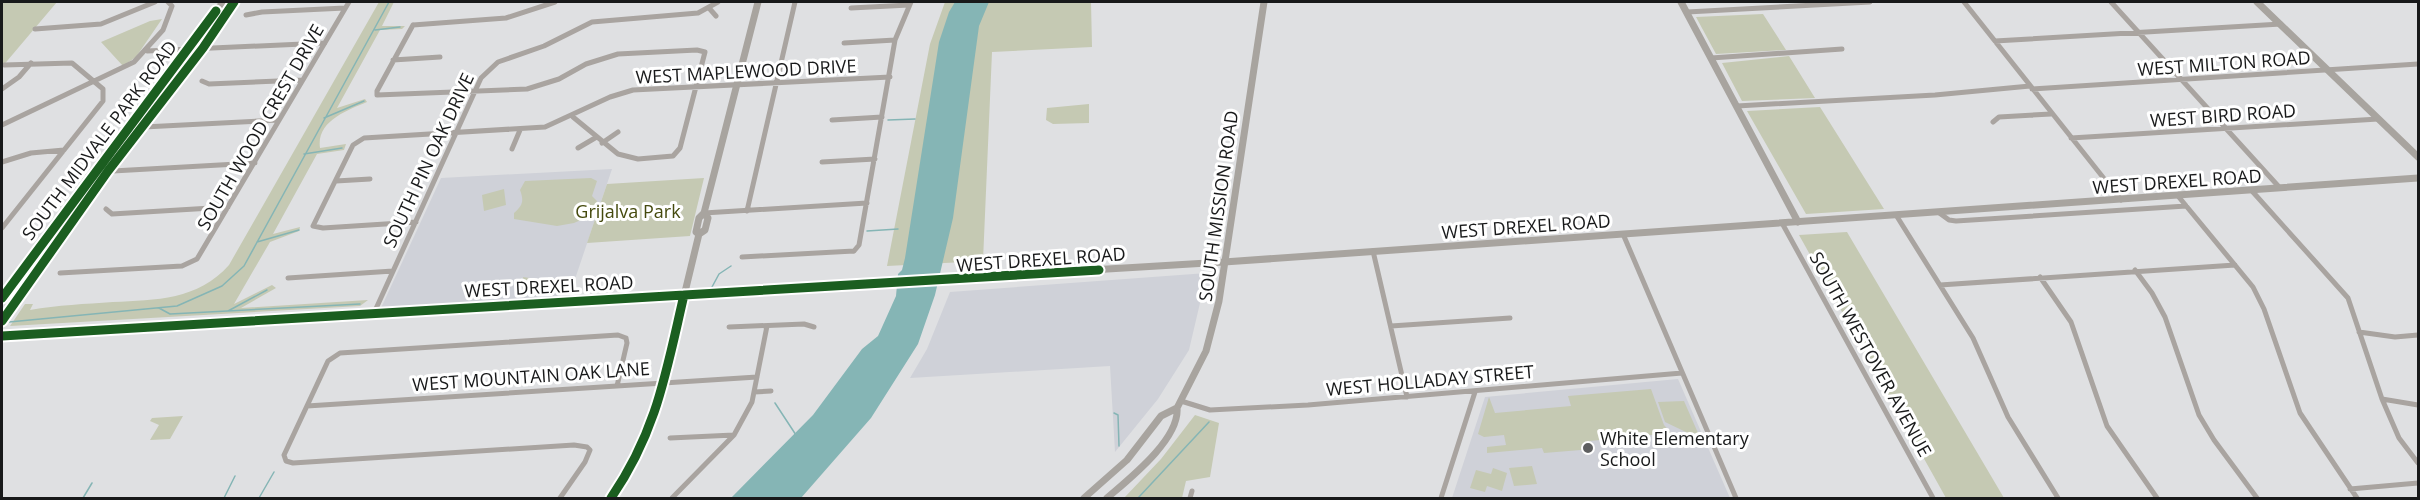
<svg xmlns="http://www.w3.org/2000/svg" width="2420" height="500" viewBox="0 0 2420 500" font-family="'Open Sans',sans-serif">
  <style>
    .built { fill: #cfd1d8 }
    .green { fill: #c5c9b3 }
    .water { fill: #85b5b5 }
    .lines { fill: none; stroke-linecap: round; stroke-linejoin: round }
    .stream { stroke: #85b5b5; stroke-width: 1.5 }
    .street { stroke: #a9a4a0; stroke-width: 5 }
    .secondary { stroke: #a8a49f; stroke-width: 7 }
    .cycleway-casing { stroke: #fff; stroke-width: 13 }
    .cycleway { stroke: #1b5e20; stroke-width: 9 }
    .poi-dot { fill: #5e5f60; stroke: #fff; stroke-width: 2 }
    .labels { text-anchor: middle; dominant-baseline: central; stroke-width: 6; stroke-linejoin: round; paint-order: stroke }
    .street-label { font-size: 18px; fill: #18191a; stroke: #fff }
    .park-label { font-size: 18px; fill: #454a0e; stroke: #fff }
    .poi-label { font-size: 18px; fill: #18191a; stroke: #fff; text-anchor: start }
  </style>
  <rect width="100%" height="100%" fill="#dfe0e2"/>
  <path class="built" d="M612,169L569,297L381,308L441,178Z
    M1207,273L1189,350L1158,399L1115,452L1110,366L910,378L927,349L950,292Z
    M1678,379L1730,498H1452L1485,397Z"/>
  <path class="green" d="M2,2H57L2,67Z
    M379,2H394L382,26H405L402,29L380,30L337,108L365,99L367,102C348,110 316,121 320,148L346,144L344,150L317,154L273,234L300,227L299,231L270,242L234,304L272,285L276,288L241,308L368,300L360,306L10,326L25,304H33L30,310C58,305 85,304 113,302C156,300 198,300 229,265Z
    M945,2H1091L1092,47L992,52L983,261L887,266L930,44Z
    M1763,14L1786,50L1716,54L1696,17Z
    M162,19L136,57L123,66L101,42L150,21Z
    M1789,56L1815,98L1742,101L1722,63Z
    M1089,104V123L1053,124L1046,120L1047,108Z
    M1820,107L1884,209L1806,214L1747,111Z
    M591,178L597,181L592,196L597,201L592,215L574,223L557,226L514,219V213C523,205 524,201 520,190L525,181Z
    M704,178L690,236L587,243L607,184Z
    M504,189L506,205L484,211L482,195Z
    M1847,232L2004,498H1946L1799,235Z
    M523,277L556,282L551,292L524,294Z
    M1651,389L1664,425L1671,433L1590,441L1593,449L1544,453L1542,448L1487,453V447L1506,445L1504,435L1484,437L1478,434L1489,397L1495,413L1571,406L1568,396Z
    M1684,401L1698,433L1690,434L1665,422L1658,402Z
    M1195,415L1219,423L1210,477L1186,481L1182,498H1124L1161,459Z
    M183,416L170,439L150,440L159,425L150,421L152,418Z
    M1532,466L1537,484L1514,486L1509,468Z
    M1493,468L1507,473L1502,491L1487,486L1485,492L1470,488L1476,470L1491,474Z"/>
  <path class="water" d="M955,2H989L979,26L953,218L935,295L918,344L871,418L801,498H731L813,415L862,349L878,336L896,296L898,274L902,270L905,258L939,42L949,12Z"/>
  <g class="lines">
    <path class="stream" d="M375,30L400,27
      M324,118L364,101
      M888,120L915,119
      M304,154L342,148
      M867,231L898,229
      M257,242L299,230
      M712,287L719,274L731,266
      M159,308L170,314L360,304
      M228,311L267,290
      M9,322L177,306L222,286L244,266L389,2
      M775,403L796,435
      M1114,413L1118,415L1119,446
      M83,498L92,483
      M224,498L235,476
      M259,498L274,472
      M1138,498L1209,422"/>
    <path class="street" d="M1964,2L2121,200
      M2111,2L2280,188
      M709,8L716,16
      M851,8L909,5
      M1687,12L1870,2
      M246,15L262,12L345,8
      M413,25L506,18L555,2
      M35,29L101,24L155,2
      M1995,41L2281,24
      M844,43L895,40
      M147,51L325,43
      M1711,58L1842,49
      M393,60L440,57
      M202,81L209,84L302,80
      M2,89L19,77L31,63
      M2032,89L2418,64
      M377,95L527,89L559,79L586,64L618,54L697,50L705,52
      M377,95V91L413,25
      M1737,106L1935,95L2030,86
      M573,117L618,154L638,159L673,156L680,148L705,52
      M832,120L882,117
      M1993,122L1999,117L2051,114
      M2,125L134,62L163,30L172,6L168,2
      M144,127L278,120
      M2071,138L2378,119
      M602,143L618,132
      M578,148L595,138
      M512,149L520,130
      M2,162L31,153L64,150
      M822,162L875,159
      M95,172L255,163
      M336,181L370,179
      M2252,191L2348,298L2382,399L2399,438L2418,463
      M2178,196L2253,287L2264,309L2300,413L2357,498
      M106,209L112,214L228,207
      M747,211L795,2
      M1938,212L1949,220L1956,221L2186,206
      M704,213L867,203
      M1896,215L1973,338L2008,417L2058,498
      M1782,223L1933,498
      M313,226L353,145L364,138L545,127L610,97L633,90L890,77
      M313,226L323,228L416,222
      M2,228L103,101V89L72,63L4,65
      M1623,234L1736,498
      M854,251L859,245L895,40L911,2
      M1373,251L1407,397
      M742,257L854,251
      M2135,270L2152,293L2165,317L2199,415L2214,440L2257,498
      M60,273L182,266L197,259L349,2
      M2040,277L2071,322L2107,426L2157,498
      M288,278L393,271
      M1940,285L2235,265
      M374,313L481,78L498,62L544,46L592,22L698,13L718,2
      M1391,326L1510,318
      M729,327L804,324L814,327
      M2359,332L2395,337L2418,335
      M617,386L627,343L626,338
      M754,392L771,391
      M2382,399L2418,405
      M1181,401L1210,410L1308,405L1682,373
      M307,406L757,377
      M670,438L734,435
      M2350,489L2418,483
      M560,498L585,462L590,450L587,447L574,445L293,463L286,461L284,455L328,361L340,353L618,335L626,338
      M672,498L734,435L752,402L767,326
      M1190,498L1192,491
      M1441,498L1475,392"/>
    <path class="secondary" d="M1681,2L1798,222
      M2257,2L2418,157
      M704,213L758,2
      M704,213L708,218L705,230L699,234L696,232L699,218Z
      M2,298L223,2
      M2,321L108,171L203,48L234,2
      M2,336L1224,262L2418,178
      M611,498L636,459L649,426L663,383L699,234
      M1084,498L1127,460L1161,416L1177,408L1206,351L1219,301L1264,2
      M1107,498C1129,479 1180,439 1177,408"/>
    <g class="cycleway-casing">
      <path id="cycleway" d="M2,298L216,11
        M2,321L108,171L203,48L234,2
        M2,336L1099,270
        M611,498C657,431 666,372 684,295"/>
    </g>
    <use href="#cycleway" class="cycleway"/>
  </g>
  <circle class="poi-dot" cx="1588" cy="448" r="6"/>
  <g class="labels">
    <g class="street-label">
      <text transform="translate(2224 63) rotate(-4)">WEST MILTON ROAD</text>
      <text transform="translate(746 71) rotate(-3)">WEST MAPLEWOOD DRIVE</text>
      <text transform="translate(2223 115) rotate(-4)">WEST BIRD ROAD</text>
      <text transform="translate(260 127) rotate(-60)">SOUTH WOOD CREST DRIVE</text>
      <text transform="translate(99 140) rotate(-53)">SOUTH MIDVALE PARK ROAD</text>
      <text transform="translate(428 160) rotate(-65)">SOUTH PIN OAK DRIVE</text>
      <text transform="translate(2177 181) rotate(-4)">WEST DREXEL ROAD</text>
      <text transform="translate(1218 206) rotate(-82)">SOUTH MISSION ROAD</text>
      <text transform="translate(1526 226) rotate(-4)">WEST DREXEL ROAD</text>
      <text transform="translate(1041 259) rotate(-4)">WEST DREXEL ROAD</text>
      <text transform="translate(549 286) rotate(-3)">WEST DREXEL ROAD</text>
      <text transform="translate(1871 354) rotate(61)">SOUTH WESTOVER AVENUE</text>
      <text transform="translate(531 376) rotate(-4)">WEST MOUNTAIN OAK LANE</text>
      <text transform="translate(1430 380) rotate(-5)">WEST HOLLADAY STREET</text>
    </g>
    <g class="park-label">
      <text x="628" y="211">Grijalva Park</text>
    </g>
    <g class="poi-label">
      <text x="1600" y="438">White Elementary<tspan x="1600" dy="21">School</tspan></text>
    </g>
  </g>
  <rect width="2420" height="500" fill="none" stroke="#18191a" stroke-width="6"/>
</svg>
